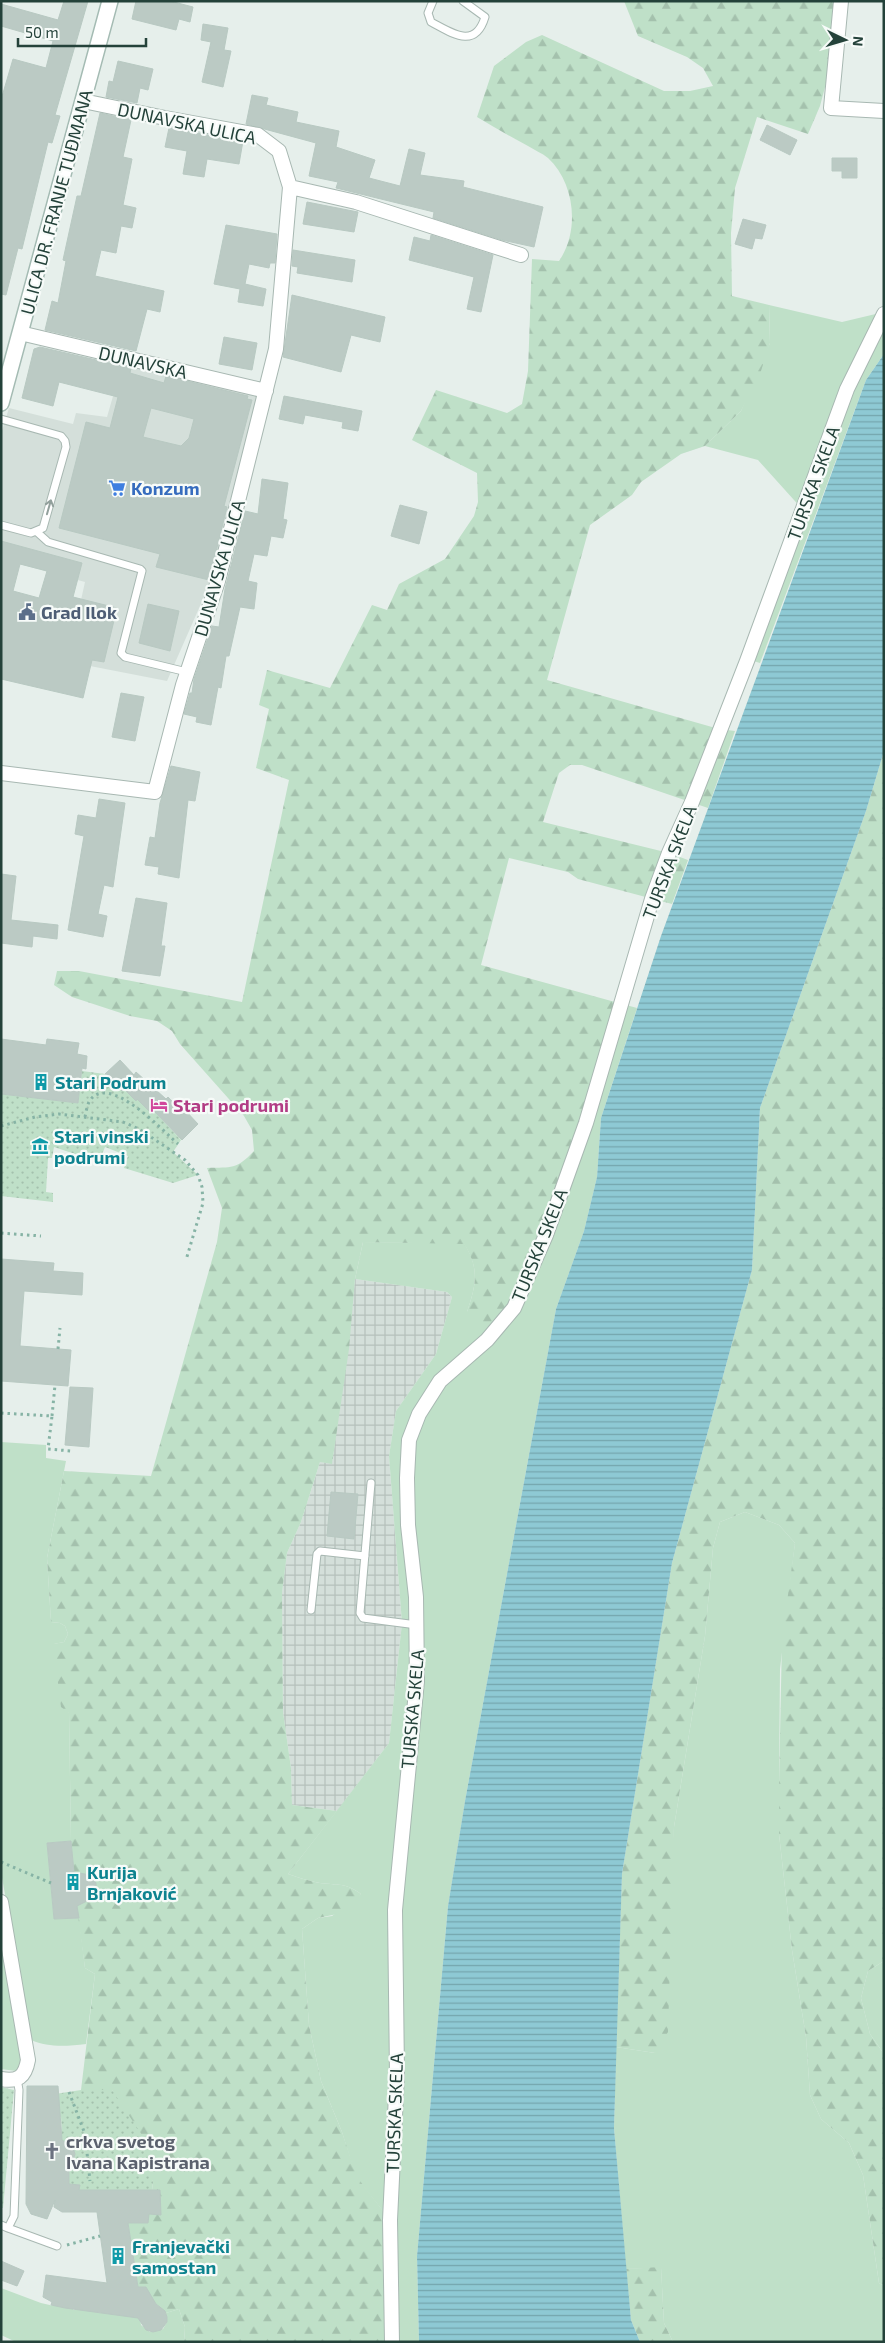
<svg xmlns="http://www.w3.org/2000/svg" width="885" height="2343" viewBox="0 0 885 2343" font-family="'Exo 2',sans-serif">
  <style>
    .built { fill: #d4dfda }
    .industrial { fill: url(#industrial-grid) }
    .grass { fill: #bfe0c8 }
    .forest { fill: url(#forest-firs) }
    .park { fill: url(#park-dots) }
    .water { fill: url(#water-rules) }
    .building { fill: #bbcac4; stroke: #b8c9c2; fill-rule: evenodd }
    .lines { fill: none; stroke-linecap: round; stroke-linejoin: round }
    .lane-casing { stroke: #a8b8b2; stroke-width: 9 }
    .street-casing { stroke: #a8b8b2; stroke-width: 16 }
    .secondary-casing { stroke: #a4bbb3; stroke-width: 18 }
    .path { stroke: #86b3a5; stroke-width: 3; stroke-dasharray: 2.5 4; stroke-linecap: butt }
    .lane { stroke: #fff; stroke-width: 7 }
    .street { stroke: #fff; stroke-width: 14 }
    .secondary { stroke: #fff; stroke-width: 15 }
    .oneway { stroke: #92a09c }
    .labels { text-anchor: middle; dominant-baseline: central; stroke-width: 4.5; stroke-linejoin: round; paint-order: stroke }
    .street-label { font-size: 18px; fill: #24423a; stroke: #f7fbf9 }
    .shop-label { font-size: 18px; font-weight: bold; fill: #366cbe; stroke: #f7fbf9; text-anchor: start }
    .service-label { font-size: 18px; font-weight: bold; fill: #4e5e75; stroke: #f7fbf9; text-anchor: start }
    .culture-label { font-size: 18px; font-weight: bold; fill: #0d838f; stroke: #f7fbf9; text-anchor: start }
    .hotel-label { font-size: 18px; font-weight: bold; fill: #b23c85; stroke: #f7fbf9; text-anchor: start }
    .worship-label { font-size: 18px; font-weight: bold; fill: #5b616d; stroke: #f7fbf9; text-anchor: start }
  </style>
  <defs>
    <pattern id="industrial-grid" width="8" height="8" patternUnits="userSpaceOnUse" patternTransform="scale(1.25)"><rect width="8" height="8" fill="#d4dfda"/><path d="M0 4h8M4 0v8" fill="none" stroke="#b6c1bc"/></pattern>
    <pattern id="forest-firs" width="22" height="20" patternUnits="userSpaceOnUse" patternTransform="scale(1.25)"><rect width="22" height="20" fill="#bfe0c8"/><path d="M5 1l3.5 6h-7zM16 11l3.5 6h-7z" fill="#a4c1ad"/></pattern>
    <pattern id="park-dots" width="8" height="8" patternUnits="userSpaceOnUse" patternTransform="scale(1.25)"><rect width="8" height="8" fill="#bfe0c8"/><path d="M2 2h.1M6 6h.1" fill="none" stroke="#a4c1ad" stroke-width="1.8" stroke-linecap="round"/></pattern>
    <pattern id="water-rules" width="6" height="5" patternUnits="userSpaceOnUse" patternTransform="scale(1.25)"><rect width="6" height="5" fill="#8ec9d4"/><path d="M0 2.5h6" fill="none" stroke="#74a5ad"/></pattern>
  </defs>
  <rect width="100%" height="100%" fill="#e6efeb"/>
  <path class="built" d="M122,365L259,395L207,590L167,681L90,666L69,654L85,582L1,559V434L9,408L73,424L76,413L107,417Z"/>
  <path class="industrial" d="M355,1279L447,1292L452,1297L436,1354L396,1411L389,1456L402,1623L389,1743L337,1811L292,1805L291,1768L283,1712L282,1593L287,1553L301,1522L320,1462L332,1463L348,1349Z"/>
  <path class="grass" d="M769,305L842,322L884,312V354L866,380L760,663L747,659L803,510L758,460L705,446L741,411L770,343Z
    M615,1002L637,1008L601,1118L597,1177L584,1231L556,1309L465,1801L448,1906L417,2256L419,2342H392L390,2220L356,2177L342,2132L321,2081L309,2025L302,1929L318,1918L332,1916L361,1894C344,1881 334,1886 315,1882C306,1880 297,1877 288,1874L389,1743L402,1623L389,1456L396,1411L436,1354L452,1297L447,1292L355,1279L363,1242L464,1243C480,1269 476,1285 467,1312L519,1282L566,1166Z
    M1,1442L46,1445V1458L66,1461L47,1558L51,1622L60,1623L65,1626L68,1634L64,1642L54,1644L69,1713L71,1841L47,1843L54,1919L79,1918L85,1968L95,1974L86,2044C68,2046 49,2048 31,2040L1,1872Z
    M745,1512L779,1525L795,1543L780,1669L779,1785V1834L792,1950L806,2037L810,2095L821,2119L849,2143L863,2175L879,2283L884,2286V2342H673L664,2323L661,2268L626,2269L614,2128L616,2047L655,2053L674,1827L705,1636L713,1548L720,1522Z
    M1,1929L23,2060L16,2071L1,2069Z
    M884,1961V2054L870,2034L861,1998L868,1971Z
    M1,2288L41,2303L54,2306V2303L73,2305V2310H77V2305L96,2308L95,2312L99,2313L139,2312L141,2325L150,2332L163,2329L167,2322L166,2313L179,2309L185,2327L184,2342H16L1,2335Z"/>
  <path class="forest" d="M624,1H834L829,72L820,106L808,134L757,117L735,188L731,233L732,296L769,305L770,343L760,374L741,411L705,446L681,454L641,482L632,495L590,525L547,680L719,729L735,731L708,808L582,765H570L559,773L543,822L669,853L688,860L672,904L578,879L568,872L509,858L481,965L615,1002L566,1166L506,1312L493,1325L475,1322L467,1312C476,1285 480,1269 464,1244L363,1242L355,1279L349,1349L332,1464L320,1462L301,1522L287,1553L282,1593L283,1712L291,1768L292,1805L337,1811L288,1874C297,1877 306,1880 315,1882C334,1886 344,1881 361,1894L347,1912L318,1918L302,1929L309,2025L321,2081L342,2132L357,2177L390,2220L392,2342H184L185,2327L179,2309L166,2313L138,2287L128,2223L149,2214L160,2204V2201H157L160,2191L152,2190L153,2182L112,2090H81L95,1974L85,1968L76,1902C95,1904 104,1884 87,1874H74L71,1842L69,1713L61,1707L53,1644L64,1642L68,1634L65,1626L60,1623L51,1622L47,1558L64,1471L151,1476L217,1242L222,1208L207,1168C232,1167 236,1170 254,1151L252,1130L244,1116L180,1044L172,1031L157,1021L130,1016L72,997L54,985L57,971H79L242,1002L289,780L256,768L269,709L259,705L267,670L330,688L372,605L387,610L399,584L445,559L474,516L478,502L477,473L412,440L436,390L507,413L522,404L528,371L532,259L559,261C580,231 575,183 548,158C542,153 534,150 528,146C511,137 494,127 477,117L494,66L526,42L542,35L664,91H690L713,86L703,68L687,57L638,36Z
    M884,751V1961L868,1971L861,1998L870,2034L884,2054V2286L879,2283L863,2175L849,2143L821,2119L810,2095L806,2037L792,1950L779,1834V1785L782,1639L795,1543L779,1525L745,1512L720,1522L713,1548L705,1636L674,1827L668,2032L655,2053L616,2047L622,1874L672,1563L752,1270L760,1108L866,811Z
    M661,2267L664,2323L673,2342H640L631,2320L626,2269Z"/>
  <path class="park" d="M82,1071L105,1074L122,1091L124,1089L135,1100L137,1099L154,1111L181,1140L173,1152L198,1175L173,1183L124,1168L128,1156L105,1147L99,1162L54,1147L52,1158H48L46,1192L53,1193V1202L1,1196V1094L78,1103Z
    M1,2087L14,2090L3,2208H1Z
    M81,2090H112L142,2135L153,2182L152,2190H79V2185L67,2184V2164L73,2161L75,2154L73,2147L67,2143L55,2144L62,2134L61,2117H55V2094Z"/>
  <path class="water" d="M884,354V751L866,811L760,1108L752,1270L672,1563L622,1874L614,2128L631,2320L640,2342H419L417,2256L448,1906L465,1801L556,1309L584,1231L597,1177L601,1118L661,936L866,380Z"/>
  <path class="building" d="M64,1H88L55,115L60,116L52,143L48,142L22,249L18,248L6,295L1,294V100L13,59L46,68L53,41L1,26V4L58,20Z
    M136,1H170L193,7L190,22L179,19L176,30L132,19Z
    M203,24L228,28L224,50L231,51L223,87L202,82L211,42L201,40Z
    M118,61L153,69L148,90L140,88L137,103L106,97L109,81L113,82Z
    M252,95L268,98L266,105L298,112L296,122L339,131L336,147L375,160L369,178L400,186L409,149L425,153L420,175L464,181L463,187L543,207L534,247L502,240L433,218L434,212L336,188L338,182L309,176L316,143L246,124Z
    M100,113L131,120L123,157L132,159L123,205L136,208L132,228L121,226L116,253L101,250L95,276L164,291L160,312L147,309L136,351L45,330L52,301L58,303L66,261L63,260L77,196H81Z
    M767,125L797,140L790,155L760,140Z
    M169,128L243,141L239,164L207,159L204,177L183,174L187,151L165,147Z
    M832,158H857V178H842V171H832Z
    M307,202L358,212L354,232L303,224Z
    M743,219L766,225L762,239L755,238L752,249L735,244Z
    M226,225L277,234L275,263H270L269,268L249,264L245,284L266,289L263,306L238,302L240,289L214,284Z
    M431,235L493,255L481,312L467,309L474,277L409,260L414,237L430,241Z
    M293,250L355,260L352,282L297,273L298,267L292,266Z
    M292,295L385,317L380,342L351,335L341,372L283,357Z
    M224,337L257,343L252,370L219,364Z
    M40,347L131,368L130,373L164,383L166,376L248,396L247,399L252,400L224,506L227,507L209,580L156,567L160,554L59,528L86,422L110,428L118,397L59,382L53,406L22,398L34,349ZM151,408L194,419L189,438L181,446L143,437Z
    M284,396L362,411L358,431L342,428L343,422L305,415L303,424L279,419Z
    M262,479L288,483L283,519L287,520L283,538L271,536L267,556L254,554L248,581L257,583L254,609L240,607L229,656H226L221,688L218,687L211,725L196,722L197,717L184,714L190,693H192L194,679L212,626L219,627L225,589L245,511L258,514Z
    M400,505L427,512L419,544L391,536Z
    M1,541L82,563L73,597L117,608L104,662L92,660L83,698L1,679ZM20,564L47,571L39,598L13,591Z
    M148,604L179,611L170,651L139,643Z
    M121,693L144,697L135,741L112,737Z
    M171,766L200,772L195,801L188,800L179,878L158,874L159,867L145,865L150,837L155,838L160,803Z
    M99,799L125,803L113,887L104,885L98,914L107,916L103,937L68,930L84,836L75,834L78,815L96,818Z
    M1,874L16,876L11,920L58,925L57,939L33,936L32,947L1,943Z
    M136,898L167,903L161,946H165L160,976L122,971Z
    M1,1039L46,1045L47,1039L79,1043L77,1054L87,1056L86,1069L82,1068L78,1103L1,1094Z
    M120,1060L134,1075L136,1072L166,1099L168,1097L181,1111L183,1108L198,1124L182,1140L154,1111L152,1114L137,1099L136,1101L124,1089L122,1091L105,1074Z
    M1,1259L54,1263L53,1271L83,1273L82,1295L24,1291L20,1346L71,1350L68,1386L1,1381Z
    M70,1387L93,1388L89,1447L65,1445Z
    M331,1492L358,1494L354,1539L327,1536Z
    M71,1841L74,1872L90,1875L96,1883V1890L91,1899L77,1906L79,1918L54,1919L47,1843Z
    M27,2086H58L62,2140L73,2147L75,2154L73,2161L69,2163V2184L80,2185L79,2190H160L161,2215L149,2214L148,2223H128L138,2287H146L156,2304L165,2311L167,2317V2322L161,2330L153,2332L146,2330L138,2318L65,2308L51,2305L52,2302L43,2297L46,2275L107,2283L97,2212H62L54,2207L55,2200L47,2219L31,2214L26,2204Z
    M1,2261L24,2271L17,2286L1,2280Z"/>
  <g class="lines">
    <g class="lane-casing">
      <path id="lane" d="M433,1L428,13L431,22C452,33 475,50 485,17L463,1
        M1,419L61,436L65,441L66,447L43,528L31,533L1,525
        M37,532L48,542L140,569L142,571L121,653L125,657L187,672
        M371,1483L360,1613L363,1618L417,1625
        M311,1610L317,1554L320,1551L365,1556
        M1,2225L8,2228L14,2216L19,2090L17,2079
        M8,2228L57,2246"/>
    </g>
    <g class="street-casing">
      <path id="street" d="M841,1L831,108L884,111
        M83,101L165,118L258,135L279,151L290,187L356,202L521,255
        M20,333L266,391
        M1,773L155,792L183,685L218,581L276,349L290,187
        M1,1902L28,2060C25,2077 18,2082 1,2079
        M392,2342L390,2220L397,2074L395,1910L417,1681L416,1597L408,1525L407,1478L409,1440L419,1414L440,1381L487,1340L514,1308L546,1235L586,1123L652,899L669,853L692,802L747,661L847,389L884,314"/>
    </g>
    <g class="secondary-casing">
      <path id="secondary" d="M1,403L110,1"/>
    </g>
    <path class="path" d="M85,1117C86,1112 87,1106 89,1102C107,1070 164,1132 178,1144
      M1,1126L35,1117L59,1114L123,1122L139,1129L185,1160L198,1175L202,1187L203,1203L186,1260
      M1,1233L41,1236
      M58,1349L60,1328
      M1,1413L52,1416L48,1449L71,1451
      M52,1416L55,1385
      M1,1862L51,1883
      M69,2092L85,2134L90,2181
      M67,2245L100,2236"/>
    <use href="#lane" class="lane"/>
    <use href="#street" class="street"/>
    <use href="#secondary" class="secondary"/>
  </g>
  <defs><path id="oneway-shaft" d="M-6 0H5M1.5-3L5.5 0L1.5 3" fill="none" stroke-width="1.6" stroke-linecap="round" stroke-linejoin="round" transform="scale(1.25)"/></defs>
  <use class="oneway" href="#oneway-shaft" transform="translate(49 507) rotate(-74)"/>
  <defs>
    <g id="supermarket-bare" transform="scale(1.35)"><path d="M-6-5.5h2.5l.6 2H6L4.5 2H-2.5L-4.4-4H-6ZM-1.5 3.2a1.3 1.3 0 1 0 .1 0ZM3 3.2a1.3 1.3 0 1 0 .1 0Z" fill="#3f7fe0" stroke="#f7fbf9" stroke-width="2.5" paint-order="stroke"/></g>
    <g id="civic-bare" transform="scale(1.35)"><path d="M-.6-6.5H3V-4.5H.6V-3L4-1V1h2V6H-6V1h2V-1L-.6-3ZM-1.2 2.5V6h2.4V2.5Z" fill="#5c6f8a" stroke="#f7fbf9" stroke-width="2.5" paint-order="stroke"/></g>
    <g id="building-bare" transform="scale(1.35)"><path d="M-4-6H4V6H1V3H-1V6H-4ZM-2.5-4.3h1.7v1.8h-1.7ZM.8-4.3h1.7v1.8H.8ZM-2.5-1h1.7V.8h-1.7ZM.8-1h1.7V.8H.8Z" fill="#0f9aa8" stroke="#f7fbf9" stroke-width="2.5" paint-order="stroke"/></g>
    <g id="hotel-bare" transform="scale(1.35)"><path d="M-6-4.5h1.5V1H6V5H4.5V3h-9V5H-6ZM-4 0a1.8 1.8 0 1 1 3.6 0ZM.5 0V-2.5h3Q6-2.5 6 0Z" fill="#d1479c" stroke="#f7fbf9" stroke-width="2.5" paint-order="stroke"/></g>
    <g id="museum-bare" transform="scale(1.35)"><path d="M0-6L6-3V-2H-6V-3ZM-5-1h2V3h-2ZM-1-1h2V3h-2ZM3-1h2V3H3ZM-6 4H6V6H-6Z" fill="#0f9aa8" stroke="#f7fbf9" stroke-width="2.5" paint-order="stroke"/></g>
    <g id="church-bare" transform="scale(1.35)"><path d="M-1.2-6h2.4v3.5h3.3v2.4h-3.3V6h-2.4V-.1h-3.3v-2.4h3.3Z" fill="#6b7280" stroke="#f7fbf9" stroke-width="2.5" paint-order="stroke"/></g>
  </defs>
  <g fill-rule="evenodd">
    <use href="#supermarket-bare" x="117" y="488"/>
    <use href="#civic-bare" x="27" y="612"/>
    <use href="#building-bare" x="41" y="1082"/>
    <use href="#hotel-bare" x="159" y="1105"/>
    <use href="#museum-bare" x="40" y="1146"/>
    <use href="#building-bare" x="73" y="1882"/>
    <use href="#church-bare" x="52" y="2151"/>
    <use href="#building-bare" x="118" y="2256"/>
  </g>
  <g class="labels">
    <g class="street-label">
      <text transform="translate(187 123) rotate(12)">DUNAVSKA ULICA</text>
      <text transform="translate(56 202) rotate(-75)">ULICA DR. FRANJE TUĐMANA</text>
      <text transform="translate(143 362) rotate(13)">DUNAVSKA</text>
      <text transform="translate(813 483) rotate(-70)">TURSKA SKELA</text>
      <text transform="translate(219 568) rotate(-74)">DUNAVSKA ULICA</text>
      <text transform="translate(669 862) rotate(-69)">TURSKA SKELA</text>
      <text transform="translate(539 1245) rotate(-68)">TURSKA SKELA</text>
      <text transform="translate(412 1709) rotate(-85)">TURSKA SKELA</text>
      <text transform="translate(394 2113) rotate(-88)">TURSKA SKELA</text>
    </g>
    <g class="shop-label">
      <text x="131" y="488">Konzum</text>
    </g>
    <g class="service-label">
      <text x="41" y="612">Grad Ilok</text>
    </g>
    <g class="culture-label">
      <text x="55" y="1082">Stari Podrum</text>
      <text x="54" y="1136">Stari vinski<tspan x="54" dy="21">podrumi</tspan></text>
      <text x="87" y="1872">Kurija<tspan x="87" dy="21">Brnjaković</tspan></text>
      <text x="132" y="2246">Franjevački<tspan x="132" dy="21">samostan</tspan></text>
    </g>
    <g class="hotel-label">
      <text x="173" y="1105">Stari podrumi</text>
    </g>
    <g class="worship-label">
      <text x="66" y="2141">crkva svetog<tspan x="66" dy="21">Ivana Kapistrana</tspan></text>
    </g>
  </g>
  <rect width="885" height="2343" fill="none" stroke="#24423a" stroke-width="5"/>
  <g transform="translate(845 40) rotate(95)" stroke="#f7fbf9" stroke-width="4" paint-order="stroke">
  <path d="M0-4L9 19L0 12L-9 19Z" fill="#24423a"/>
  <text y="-8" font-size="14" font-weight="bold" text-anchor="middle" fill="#24423a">N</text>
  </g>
  <path d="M18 38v8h128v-8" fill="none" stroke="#24423a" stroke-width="2.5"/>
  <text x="25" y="38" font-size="15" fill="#24423a" stroke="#f7fbf9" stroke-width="4" paint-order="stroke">50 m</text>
</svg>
